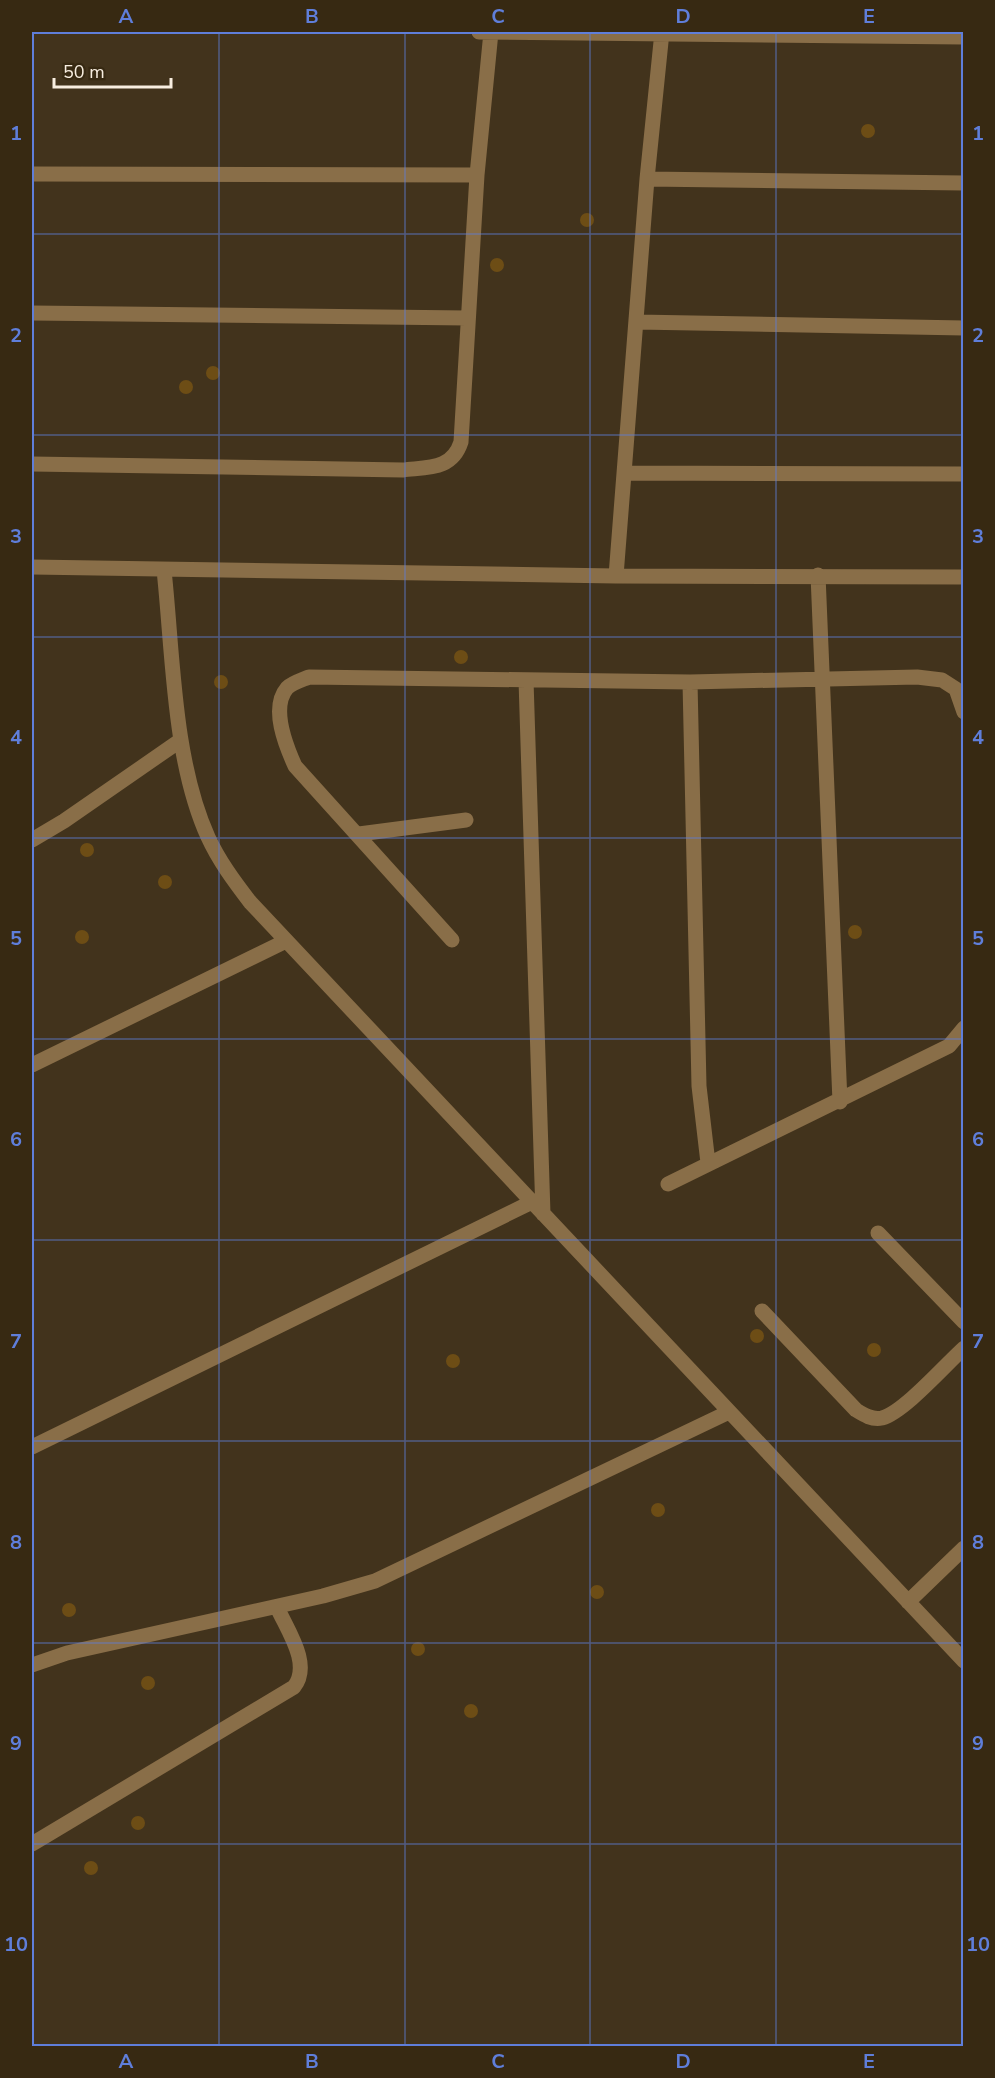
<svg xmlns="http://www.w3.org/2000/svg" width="995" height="2078" viewBox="0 0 995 2078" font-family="'Nunito Sans',sans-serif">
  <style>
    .building { fill: #6d4d15 }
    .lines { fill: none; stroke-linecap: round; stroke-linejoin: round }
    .street { stroke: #896e48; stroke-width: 15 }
    .grid { fill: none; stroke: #5f7eda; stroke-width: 1.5; stroke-opacity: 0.55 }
    .neatline { fill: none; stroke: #5f7eda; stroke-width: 2 }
    .grid-label { font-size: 20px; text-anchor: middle; font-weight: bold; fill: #5f7eda }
  </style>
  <rect width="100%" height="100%" fill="#42331c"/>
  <path class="building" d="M861 131a7 7 0 1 1 14 0a7 7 0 1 1-14 0Z
    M580 220a7 7 0 1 1 14 0a7 7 0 1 1-14 0Z
    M490 265a7 7 0 1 1 14 0a7 7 0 1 1-14 0Z
    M206 373a7 7 0 1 1 14 0a7 7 0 1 1-14 0Z
    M179 387a7 7 0 1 1 14 0a7 7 0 1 1-14 0Z
    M454 657a7 7 0 1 1 14 0a7 7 0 1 1-14 0Z
    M214 682a7 7 0 1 1 14 0a7 7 0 1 1-14 0Z
    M80 850a7 7 0 1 1 14 0a7 7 0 1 1-14 0Z
    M158 882a7 7 0 1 1 14 0a7 7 0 1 1-14 0Z
    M848 932a7 7 0 1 1 14 0a7 7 0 1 1-14 0Z
    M75 937a7 7 0 1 1 14 0a7 7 0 1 1-14 0Z
    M750 1336a7 7 0 1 1 14 0a7 7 0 1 1-14 0Z
    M867 1350a7 7 0 1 1 14 0a7 7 0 1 1-14 0Z
    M446 1361a7 7 0 1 1 14 0a7 7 0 1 1-14 0Z
    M651 1510a7 7 0 1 1 14 0a7 7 0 1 1-14 0Z
    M590 1592a7 7 0 1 1 14 0a7 7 0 1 1-14 0Z
    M62 1610a7 7 0 1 1 14 0a7 7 0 1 1-14 0Z
    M411 1649a7 7 0 1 1 14 0a7 7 0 1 1-14 0Z
    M141 1683a7 7 0 1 1 14 0a7 7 0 1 1-14 0Z
    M464 1711a7 7 0 1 1 14 0a7 7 0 1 1-14 0Z
    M131 1823a7 7 0 1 1 14 0a7 7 0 1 1-14 0Z
    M84 1868a7 7 0 1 1 14 0a7 7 0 1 1-14 0Z"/>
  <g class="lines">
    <path class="street" d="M479,32L964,37
      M32,174L477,175
      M647,179L964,183
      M32,313L467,318
      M637,322L964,328
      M32,464L403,470C428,467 452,470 461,442L477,175L491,32
      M625,473L964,474
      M32,567L616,576L964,577
      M164,570C173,653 173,760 208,837C219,861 234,881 250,902L964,1661
      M818,575L840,1102
      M616,576L647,179L662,32
      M526,680L543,1214
      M690,682L699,1086L708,1163
      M359,834L466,820
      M32,840L64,821L181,740
      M452,940L295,766C286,746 270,708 287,688C292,683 302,680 309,677L690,682L917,677L942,680L956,689L964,712
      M32,1065L286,941
      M668,1184L949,1046L964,1028
      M878,1233L964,1322
      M762,1311L856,1410C864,1415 872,1420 882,1418C904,1412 945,1365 964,1348
      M32,1447L532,1202
      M908,1602L964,1548
      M32,1665L67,1653L323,1596L375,1581L729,1412
      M32,1844L294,1687C312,1664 287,1630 277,1607"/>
  </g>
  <path class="grid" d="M219,32V2046M405,32V2046M590,32V2046M776,32V2046M32,234H964M32,435H964M32,637H964M32,838H964M32,1039H964M32,1240H964M32,1441H964M32,1643H964M32,1844H964"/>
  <rect width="995" height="2078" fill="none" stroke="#372912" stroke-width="66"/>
  <path d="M54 78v9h117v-9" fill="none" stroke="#f8eee0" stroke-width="3"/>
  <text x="63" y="78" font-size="18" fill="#f8eee0" stroke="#372912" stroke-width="4.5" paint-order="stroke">50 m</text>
  <rect x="33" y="33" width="929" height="2012" class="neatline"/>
  <g class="grid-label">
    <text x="126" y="23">A</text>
    <text x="312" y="23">B</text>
    <text x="498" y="23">C</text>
    <text x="683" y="23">D</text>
    <text x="869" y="23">E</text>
    <text x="16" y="140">1</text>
    <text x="978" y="140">1</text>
    <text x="16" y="342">2</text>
    <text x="978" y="342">2</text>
    <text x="16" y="543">3</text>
    <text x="978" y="543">3</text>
    <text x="16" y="744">4</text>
    <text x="978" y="744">4</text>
    <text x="16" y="945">5</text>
    <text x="978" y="945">5</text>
    <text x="16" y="1146">6</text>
    <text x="978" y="1146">6</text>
    <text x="16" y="1348">7</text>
    <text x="978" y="1348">7</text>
    <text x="16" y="1549">8</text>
    <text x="978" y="1549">8</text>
    <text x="16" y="1750">9</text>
    <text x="978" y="1750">9</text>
    <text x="16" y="1951">10</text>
    <text x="978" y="1951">10</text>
    <text x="126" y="2068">A</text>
    <text x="312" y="2068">B</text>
    <text x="498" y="2068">C</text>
    <text x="683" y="2068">D</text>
    <text x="869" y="2068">E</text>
  </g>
</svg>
